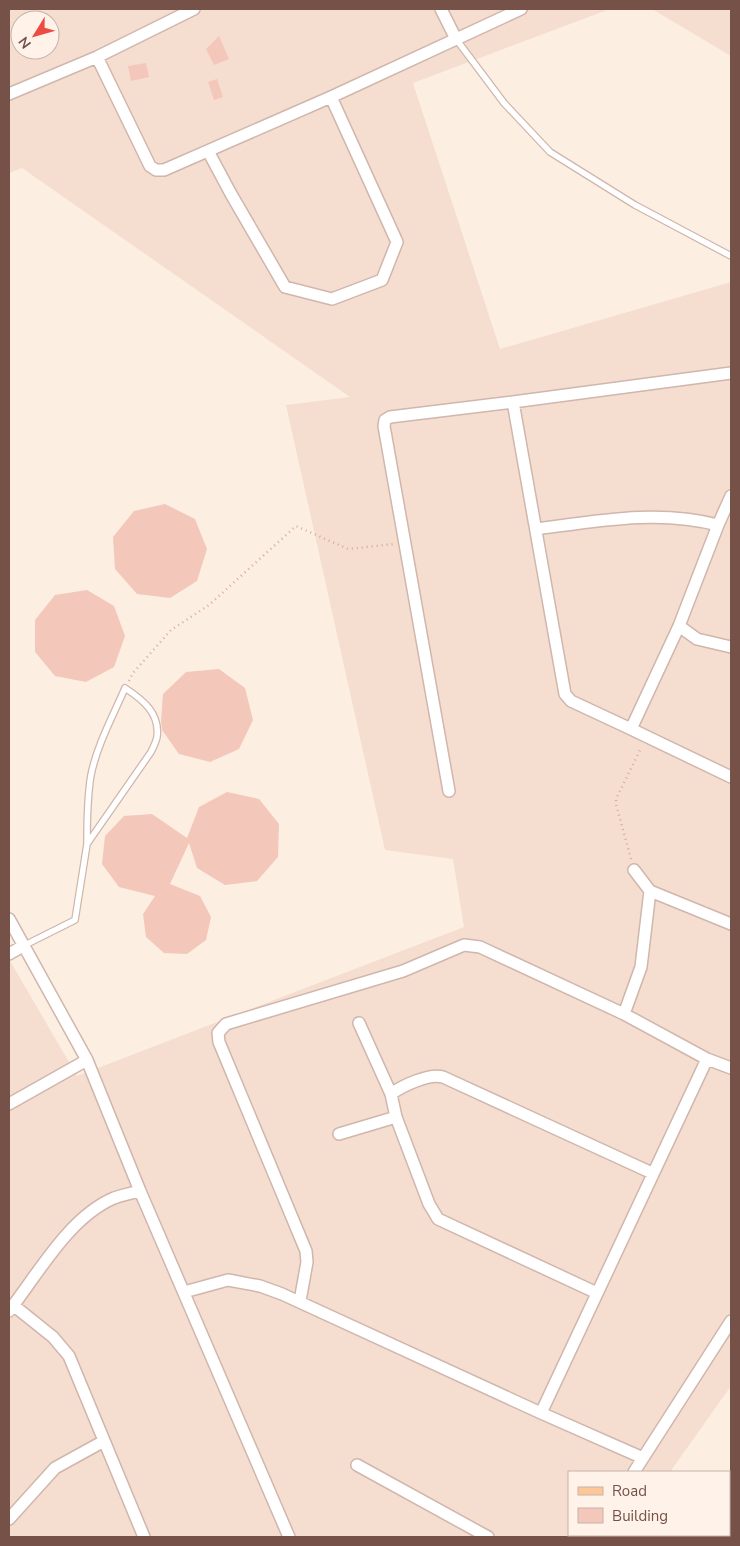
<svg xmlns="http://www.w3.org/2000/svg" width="740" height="1546" viewBox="0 0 740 1546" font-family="'Nunito Sans',sans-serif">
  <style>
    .residential { fill: #f5ded0; fill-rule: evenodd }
    .building { fill: #f3c7b9 }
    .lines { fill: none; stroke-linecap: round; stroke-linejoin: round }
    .service-casing { stroke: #d0b6ac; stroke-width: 8 }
    .minor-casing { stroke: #d0b6ac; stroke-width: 14 }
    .primary-casing { stroke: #d8cecc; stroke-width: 21 }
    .path { stroke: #d8aa9c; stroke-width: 2.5; stroke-dasharray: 1 4; stroke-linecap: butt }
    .service { stroke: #fff; stroke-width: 5.5 }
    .minor { stroke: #fff; stroke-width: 11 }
    .primary { stroke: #fec798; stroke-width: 19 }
  </style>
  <rect width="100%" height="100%" fill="#fdeee2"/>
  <path class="residential" d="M9,9H610L413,83L500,349L731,282V1386L670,1472H569V1535H625L623,1537H9V959L77,1076L464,927L453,859L385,850L286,405L350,397L22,168L9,173ZM20,20H50V50H20Z
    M652,9H731V56Z"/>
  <path class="building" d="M219,36L229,59L214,65L206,49Z
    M146,63L149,77L131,81L128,66Z
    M217,79L223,97L214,100L208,82Z
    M165,504L195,519L207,549L197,581L170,598L137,594L115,569L113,537L134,511Z
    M87,590L114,606L125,636L114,667L86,682L55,676L35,652V620L55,595Z
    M219,669L245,688L253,720L239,749L210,762L179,754L162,730L161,721L163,694L186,672Z
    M227,792L259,799L279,824L278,857L257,881L225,885L197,868L189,843L170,884L200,896L211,917L206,940L187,954L164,953L146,937L143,914L155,896L119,887L102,864L105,836L124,816L152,814L187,838L199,807Z"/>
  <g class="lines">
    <g class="service-casing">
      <path id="service" d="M456,39L504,103L550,152L635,205L731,256
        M23,946L75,920L87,844L151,752C153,748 156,742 157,737C160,713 143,700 125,688C113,716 97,745 91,775C87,798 87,821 87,844"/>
    </g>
    <g class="minor-casing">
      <path id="minor" d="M441,9L456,39
        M97,57L150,166L156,170H164L331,97L521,9
        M9,94L97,57L194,9
        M208,151L231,194L285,287L332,299L382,280L397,242L331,97
        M513,402L565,694L571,701L631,729L679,626L718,525L731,496
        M536,529C597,521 658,509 718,525
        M679,626L697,639L731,647
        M631,729L731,777
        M449,791L384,426L385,420L390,417L513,402L731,373
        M634,870L650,891L731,924
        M9,919L87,1060L140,1191L289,1537
        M9,954L23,946
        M624,1014L641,967L650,891
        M359,1023L391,1094
        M9,1104L87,1060
        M339,1134L396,1117
        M184,1292L228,1280L260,1286L282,1294L541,1413L643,1458
        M597,1293L438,1219L429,1204L396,1117L391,1094C402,1086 429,1073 443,1077L652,1173
        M300,1301L307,1262L306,1251L219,1042L218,1033L226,1024L403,971L464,945L480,947L624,1014L707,1059L731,1068
        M13,1305L53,1337L69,1356L144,1537
        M9,1311C38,1274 69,1217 114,1198C122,1195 131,1193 140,1191
        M541,1413L707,1059
        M357,1465L488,1537
        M634,1472L731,1321
        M9,1519L55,1468L104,1441
        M592,1537L594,1535"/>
    </g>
    <g class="primary-casing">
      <path id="primary" d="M729,1509L731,1504
        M711,1537L713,1535"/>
    </g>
    <path class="path" d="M129,681L133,673L171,630L209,605L296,526L348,549L394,544
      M631,859L616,804V799L641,748"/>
    <use href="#service" class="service"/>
    <use href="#minor" class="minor"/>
    <use href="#primary" class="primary"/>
  </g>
  <rect width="740" height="1546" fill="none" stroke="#755148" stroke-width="20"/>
  <rect x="568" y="1471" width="162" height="65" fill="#fff3e9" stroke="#c8b2a9"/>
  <rect x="578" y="1487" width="25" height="8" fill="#fec798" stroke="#c8b2a9"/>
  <text x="612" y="1496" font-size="15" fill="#755148">Road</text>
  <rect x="578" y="1508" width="25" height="15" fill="#f3c7b9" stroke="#c8b2a9"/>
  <text x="612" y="1521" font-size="15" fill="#755148">Building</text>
  <g transform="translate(35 35) rotate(233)"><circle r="24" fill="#fff3e9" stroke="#c8b2a9"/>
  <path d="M0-4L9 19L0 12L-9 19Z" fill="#eb4d43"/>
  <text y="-8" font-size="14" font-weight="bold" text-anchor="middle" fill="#755148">N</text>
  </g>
</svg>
